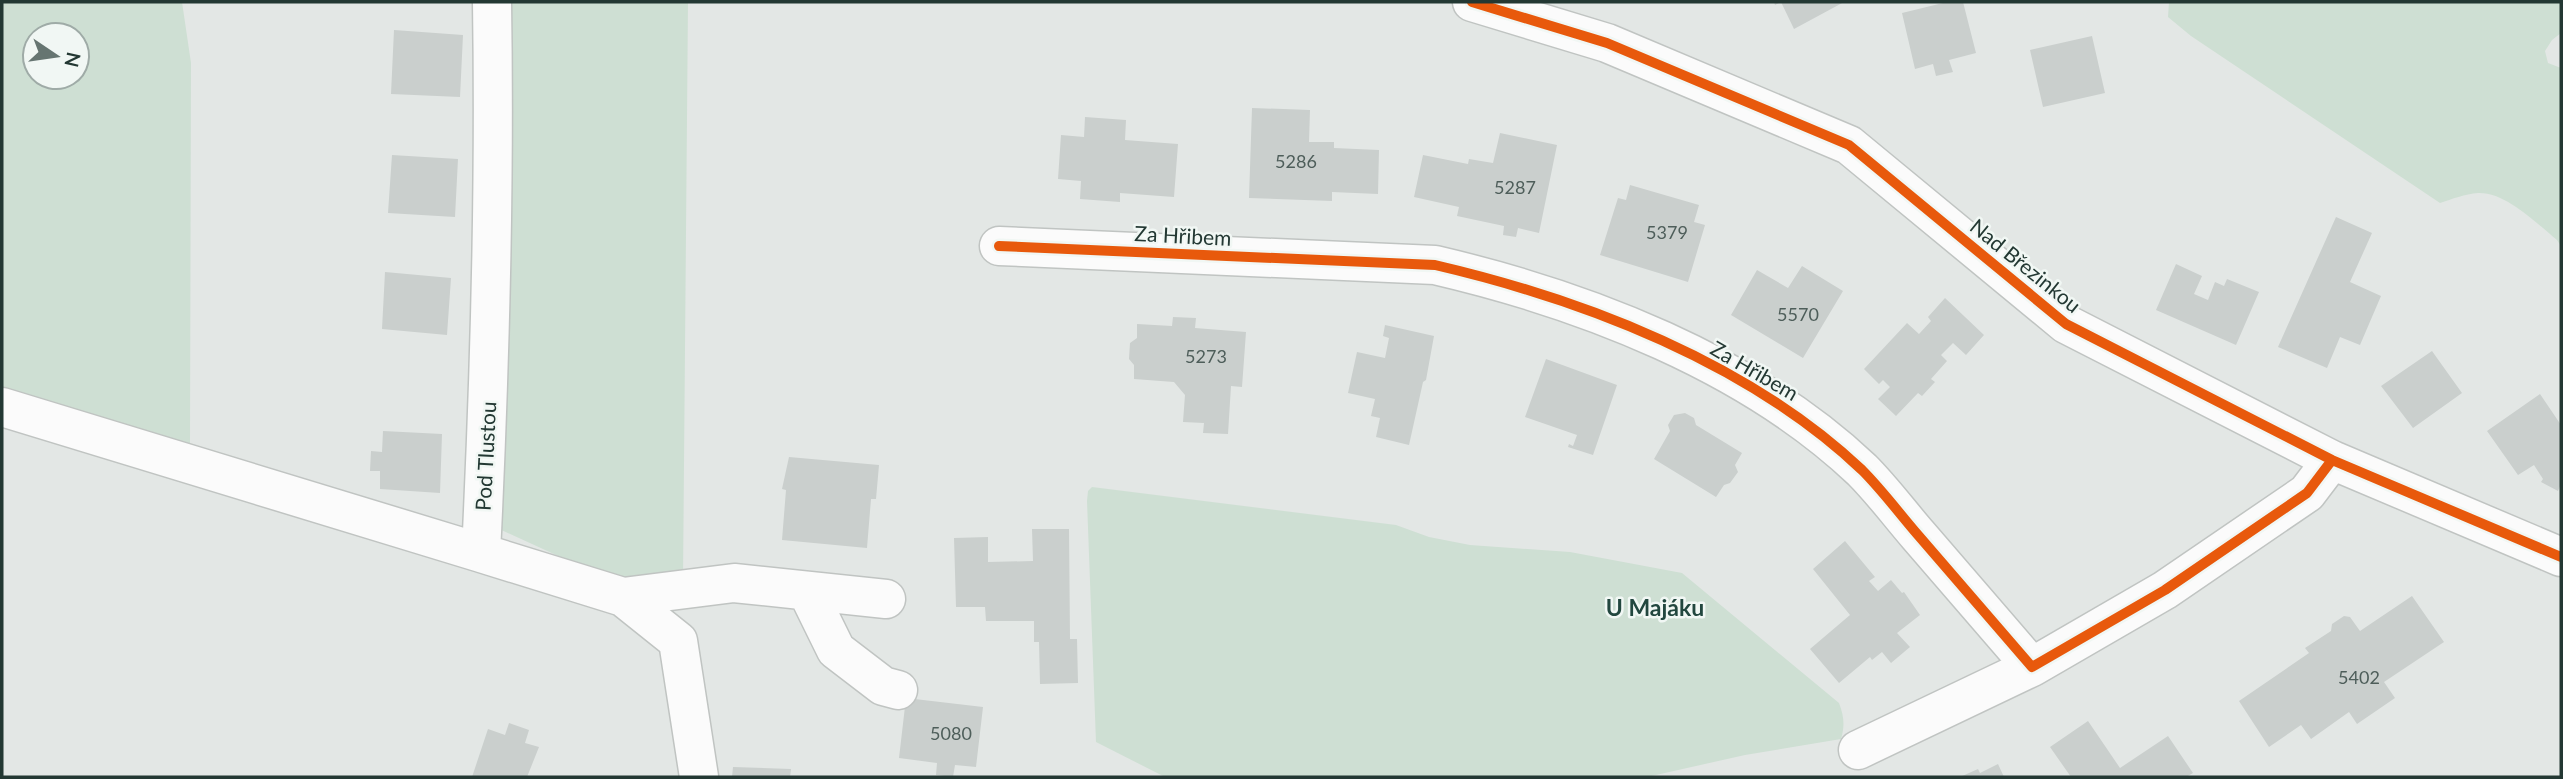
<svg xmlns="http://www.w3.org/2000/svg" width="2563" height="779" viewBox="0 0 2563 779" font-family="Lato,sans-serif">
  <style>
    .green { fill: #cedfd3; fill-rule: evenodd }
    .building { fill: #cacfcd }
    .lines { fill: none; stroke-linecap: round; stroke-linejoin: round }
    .minor-casing { stroke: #c0c4c2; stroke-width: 41 }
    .minor { stroke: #fbfbfb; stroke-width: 38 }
    .cycleway-casing { stroke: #f1f7f4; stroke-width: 15 }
    .cycleway { stroke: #e8590c; stroke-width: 10 }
    .labels { text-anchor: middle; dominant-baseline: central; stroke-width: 5; stroke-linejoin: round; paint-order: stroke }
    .number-label { font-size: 18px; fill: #4e5e5a }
    .street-label { font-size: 21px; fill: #233833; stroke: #f1f7f4 }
    .neighbourhood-label { font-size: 23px; font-weight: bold; fill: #22473f; stroke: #f1f7f4 }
  </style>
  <rect width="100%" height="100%" fill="#e3e7e5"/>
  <path class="green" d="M2,2H182L191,63L190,444L133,433L2,397ZM35,35H77V77H35Z
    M509,2H688L683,581L626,587L497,528Z
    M2169,2H2561V33L2552,40L2545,51L2548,63L2561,68V246L2557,240C2536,223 2506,192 2478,193C2465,194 2452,199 2440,203L2191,36L2168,17Z
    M1092,487L1396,525L1429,537L1470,545L1570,552L1682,573L1839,703C1844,716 1845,726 1841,739L1745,755L1647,777H1165L1096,742L1087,501L1088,491Z"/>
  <path class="building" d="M1774,2H1844L1794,29L1781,2L1775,5Z
    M1947,2H1963L1976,53L1949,60L1953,72L1936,76L1933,64L1915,69L1902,13Z
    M394,30L463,35L460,97L391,94Z
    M2092,36L2105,93L2043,107L2030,50Z
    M1252,108L1310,110L1309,142H1334V148L1379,150L1378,194L1332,192V201L1249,198Z
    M1085,117L1126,120L1125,140L1178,144L1174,197L1120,193V202L1080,199L1081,181L1058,179L1061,135L1084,137Z
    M1500,133L1557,145L1539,233L1518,228L1516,237L1503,235L1504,226L1457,216L1459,207L1414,197L1423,155L1468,164L1469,159L1493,163Z
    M392,155L458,159L455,217L388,213Z
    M1630,185L1699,205L1694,222L1705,225L1688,282L1600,255L1618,198L1626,200Z
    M2336,217L2372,233L2350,282L2381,296L2360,345L2340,337L2327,368L2278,347Z
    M2176,264L2202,276L2194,294L2208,300L2215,282L2224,286L2227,279L2259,292L2236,345L2156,310Z
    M1802,266L1843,291L1803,358L1731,315L1757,270L1788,288Z
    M385,272L451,278L447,335L382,329Z
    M1945,298L1984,335L1966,355L1953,343L1941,355L1947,361L1931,379L1935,382L1922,396L1918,393L1896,416L1878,399L1890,387L1883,380L1879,384L1864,369L1907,323L1919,334L1931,321L1928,317Z
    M1173,317L1196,318L1195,328L1246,332L1242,387L1231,386L1228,434L1203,433L1204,423L1183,422L1185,395L1174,382L1134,379V365L1129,359L1130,343L1137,338V324L1172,326Z
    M1385,325L1434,336L1426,380L1423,382L1409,445L1376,437L1380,418L1371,416L1375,399L1348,393L1357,352L1385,358L1389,338L1383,336Z
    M2432,351L2462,393L2413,428L2381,386Z
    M1546,359L1617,385L1593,455L1568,447L1569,444L1573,446L1577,435L1525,417Z
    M2540,394L2561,425V484L2558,491L2541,482L2543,479L2534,465L2518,475L2487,431Z
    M1685,413L1694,418L1696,425L1742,453L1735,465L1738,472L1730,483L1724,485L1716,497L1654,459L1670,431L1668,425L1674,415Z
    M383,431L442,434L440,493L380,489V471H370L371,451L382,452Z
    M789,457L879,465L876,499H871L867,548L782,540L786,490L782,489Z
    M1032,529H1069L1070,639H1077L1078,683L1040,684L1039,642H1034V621H986L985,607H956L954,538L988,537V562L1033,561Z
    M1845,541L1875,577L1869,581L1878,591L1891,580L1902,593L1904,592L1920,615L1897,633L1910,647L1891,663L1882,652L1872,660L1870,657L1839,683L1810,649L1850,615L1813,569Z
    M2412,596L2444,642L2384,682L2395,698L2357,724L2349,712L2311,739L2301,725L2269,747L2239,701L2309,653L2305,648L2331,631L2332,624L2344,616L2350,617L2360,631Z
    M906,698L983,707L976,767L955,765L953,777L936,775L937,763L899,758Z
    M2088,721L2120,768L2168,736L2193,773L2186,777H2071L2050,747Z
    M509,723L529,730L525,743L539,747L527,777H472L488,729L505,735Z
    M1998,764L2004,777H1960L1978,769L1980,773Z
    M733,767L791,769L790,777H732Z"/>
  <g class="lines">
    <g class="minor-casing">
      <path id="minor" d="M492,2C495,186 490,370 481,553L623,597L678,641L699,777
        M1472,2L1607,43L1849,145L2066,324L2332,460L2561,557
        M999,246L1435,265C1585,300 1749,363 1862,470C1882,490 1899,513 1918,535C1956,579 1994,623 2032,667L2165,590L2307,493L2332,460
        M2,407L481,553
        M807,591L836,650L883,686L898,690
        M623,597L734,583L886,599
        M1858,750L2032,667"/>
    </g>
    <use href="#minor" class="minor"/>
    <g class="cycleway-casing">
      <path id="cycleway" d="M1472,2L1607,43L1849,145L2066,324L2332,460L2561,557
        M999,246L1435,265C1585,300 1749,363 1862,470C1882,490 1899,513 1918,535C1956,579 1994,623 2032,667L2165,590L2307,493L2332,460"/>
    </g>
    <use href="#cycleway" class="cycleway"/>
  </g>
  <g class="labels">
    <g class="number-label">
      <text x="1296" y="161">5286</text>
      <text x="1515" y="187">5287</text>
      <text x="1667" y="232">5379</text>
      <text x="1798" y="314">5570</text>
      <text x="1206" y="356">5273</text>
      <text x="2359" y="677">5402</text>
      <text x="951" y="733">5080</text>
    </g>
    <g class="street-label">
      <text transform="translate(1183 235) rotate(3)">Za Hřibem</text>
      <text transform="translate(2026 265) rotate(39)">Nad Březinkou</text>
      <text transform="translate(1755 370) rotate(30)">Za Hřibem</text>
      <text transform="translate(485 456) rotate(-87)">Pod Tlustou</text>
    </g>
    <g class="neighbourhood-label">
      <text x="1655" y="607">U Majáku</text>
    </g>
  </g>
  <rect width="2563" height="779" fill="none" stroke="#233833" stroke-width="7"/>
  <g transform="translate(56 56) rotate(103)"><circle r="33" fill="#f1f7f4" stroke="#9faba7" stroke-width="2"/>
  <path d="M0-5L12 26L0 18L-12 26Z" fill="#667571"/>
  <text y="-10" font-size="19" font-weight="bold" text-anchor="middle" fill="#233833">N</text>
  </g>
</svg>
